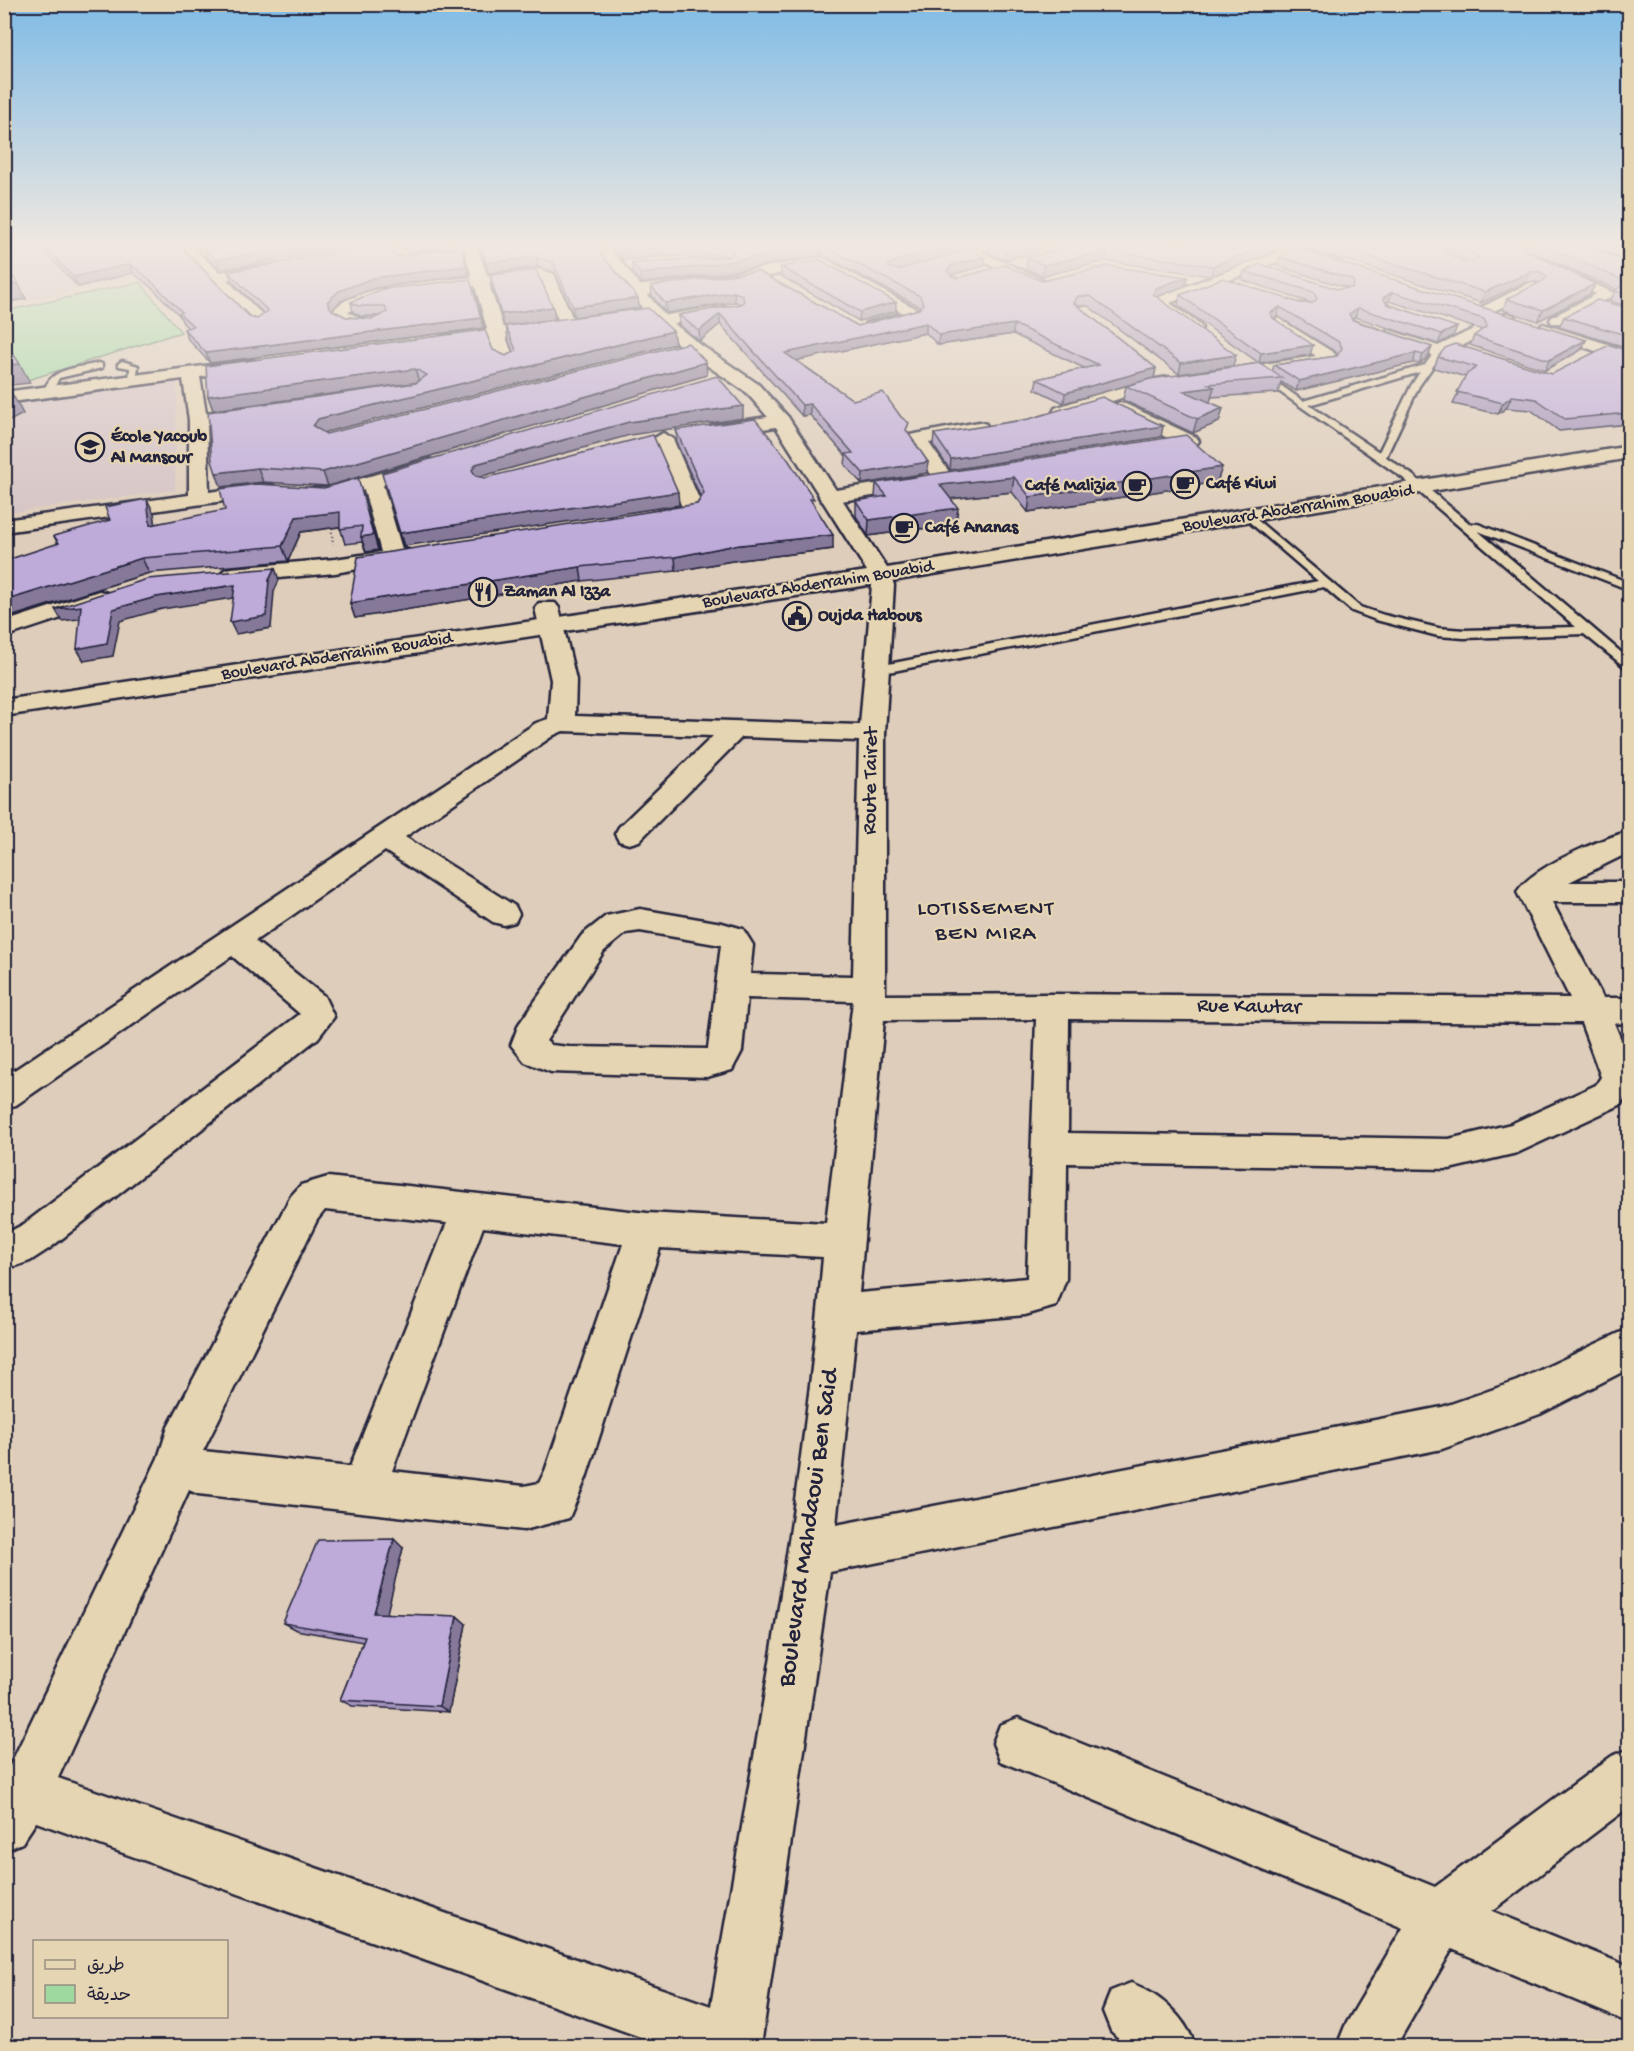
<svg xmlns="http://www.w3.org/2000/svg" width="1634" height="2051" viewBox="0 0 1634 2051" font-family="'Gochi Hand','Playpen Sans Arabic',sans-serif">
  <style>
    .built { fill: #d4c3c4 }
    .green { fill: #9ed9a0; stroke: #607e6e; stroke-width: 1.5 }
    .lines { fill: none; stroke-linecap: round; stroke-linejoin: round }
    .lane-casing { stroke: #22223b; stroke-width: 5 }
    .street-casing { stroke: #22223b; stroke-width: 5 }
    .secondary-casing { stroke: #22223b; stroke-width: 5 }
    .path { stroke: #22223b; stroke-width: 2; stroke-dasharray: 1 3; stroke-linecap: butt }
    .lane { fill: #e6d5b2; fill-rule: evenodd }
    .street { fill: #e6d5b2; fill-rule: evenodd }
    .secondary { fill: #e6d5b2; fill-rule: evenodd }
    .wall { fill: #a393bb; stroke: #22223b; stroke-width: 1.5 }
    .shaded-wall { fill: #857899; stroke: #22223b; stroke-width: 1.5 }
    .building { fill: #beabda; stroke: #22223b; stroke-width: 1.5 }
    .labels { text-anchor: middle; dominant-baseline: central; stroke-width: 4.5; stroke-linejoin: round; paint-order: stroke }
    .far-poi-label { font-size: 18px; font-weight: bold; fill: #22223b; stroke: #e6d5b2; text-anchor: start }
    .far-street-label { font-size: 18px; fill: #22223b; stroke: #e6d5b2 }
    .street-label { font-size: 21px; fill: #22223b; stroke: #e6d5b2 }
    .neighbourhood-label { font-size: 22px; letter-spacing: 1.5px; fill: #22223b; stroke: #e6d5b2 }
    .near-street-label { font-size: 26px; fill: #22223b; stroke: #e6d5b2 }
  </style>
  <rect width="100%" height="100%" fill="#decdba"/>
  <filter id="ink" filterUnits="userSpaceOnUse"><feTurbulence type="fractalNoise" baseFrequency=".0167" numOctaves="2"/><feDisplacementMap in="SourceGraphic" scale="12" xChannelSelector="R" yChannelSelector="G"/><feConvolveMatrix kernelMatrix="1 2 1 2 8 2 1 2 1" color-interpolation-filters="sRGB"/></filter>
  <g filter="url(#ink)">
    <path class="built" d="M5,246H117L145,277L5,305Z
      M177,379L175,490L5,513V405Z"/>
    <path class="green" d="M140,282L181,332L28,380L5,364V311Z"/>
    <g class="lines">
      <g class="lane-casing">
        <path id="lane" d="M988,246H1001L957,259L953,257Z
          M1436,350L1443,352L1419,386L1386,457L1411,474L1470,524H1478L1630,583V590L1478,531L1630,660V671L1584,634L1464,638L1438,636L1376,620L1352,611L1324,587L878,674L872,670L878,666L1318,581L1246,519L1245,517L1250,514L1360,607L1384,615L1438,628L1464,630L1576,627L1403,478L1256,375L1263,373L1303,401L1425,365ZM1420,372L1411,386L1379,452L1309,405Z
          M122,361L138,366L136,383L129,381L130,368L119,366L118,364Z
          M99,363L102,364V368L59,378L51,394L44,392C50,367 76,369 99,363Z"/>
      </g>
      <g class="street-casing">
        <path id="street" d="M177,246H192L219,272L278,264L281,267L278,270L227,280L267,319L269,322L267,325H255Z
          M388,246H402L407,254L442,249L449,253L442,257L402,263L397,262Z
          M463,246H477L487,275L538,269L554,274L575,324L573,327H561L542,280L538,279L489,284L503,327L550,321L558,326L550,331L506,337L512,353L503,358L494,353L490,339L444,345L436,340L444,335L487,329L475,286L385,296L348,312L360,318L386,317L388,320C377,333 344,329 334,316L332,312C352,284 438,281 472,277Z
          M948,246H968L1050,283L1047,286H1037Z
          M1269,246H1291L1341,262L1343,265L1336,269L1292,256L1170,303L1200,325L1202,328L1200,331H1188L1153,303L1157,297L1279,252Z
          M1495,246H1514L1616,294L1564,323H1552L1550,320L1552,317L1596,294Z
          M822,257L920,311L914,320L872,331L866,329L864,326L866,323L903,313L820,266L711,287L636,296L628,291L636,286L711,277Z
          M1532,282L1540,287L1537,290L1490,313L1484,315L1476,310Z
          M722,306L728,308L730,311L728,314L661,326L653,321L661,316Z
          M1507,313L1513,315L1515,318L1513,321L1439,357L1383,339L1381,335L1389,330L1438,346Z
          M1278,318L1334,353L1337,357L1333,364L1225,380L1219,379L1216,375L1225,370L1316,356L1272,326L1270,323Z
          M1543,324L1630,351V362L1537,332L1535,329Z
          M250,360L256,361L259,365L256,369L200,377L206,413L253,406L262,412L253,418L207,424L209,492L267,484L274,486L277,490L274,494L4,532V520L189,495V420L183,379L4,403V392Z
          M1168,377L1177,382L1174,386L1136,393L1062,418L1053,412L1055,408L1127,384Z
          M1121,402L1196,437L1199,441L1196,445H1182L1115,412L1112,408L1115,404Z
          M781,415L788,417L790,421L788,425L713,437L704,431L713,425Z
          M979,422L986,424L988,428L986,432L929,443L954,479L951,483H937L907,439L910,435Z
          M663,433L673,439L703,508L698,516L654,524L647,522L644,518L647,514L682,507L653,439Z
          M428,459L435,461L438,465L435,469L383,485L402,549L409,550L412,555L409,560L335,573L232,582L224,580L221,575L224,570L232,568L335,559L381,552L364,490C346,496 328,502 309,497L306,493L309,489L336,486Z
          M921,477L928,479L931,483L928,487L829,503L822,501L819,497L822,493L829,491Z
          M881,569L889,571L894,585L885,733V995L1053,994L1570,998L1517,892C1532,867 1601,839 1630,831V852L1569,882H1630V902H1552L1603,998H1630V1024L1614,1023L1630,1061V1090L1620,1105L1517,1153L1449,1169L1067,1163L1066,1279L1056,1306L1025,1315L856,1330L836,1525L1442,1407L1517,1381L1630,1328V1368L1540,1414L1442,1449L830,1572L761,2046H666L36,1822L22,1843L4,1851V1778L158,1458L168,1427L291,1196L301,1185L328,1177L647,1213L826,1223L853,1001L747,998L742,1051L732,1070L707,1077L551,1072L525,1062L511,1045L519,1024L582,935L606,916L640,909L722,923L743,929L753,945L750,974L853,976L859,741L742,737L639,841L629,844L619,841L615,834L619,827L713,736L563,731L554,735L405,837L515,906L519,914L515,922L504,925L493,922L385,851L255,941L324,996L334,1017L318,1038L50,1248L30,1261L16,1266L4,1265V1231H11L24,1224L300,1014L232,956L16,1105L4,1109V1077L536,723L548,719L551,680L535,608L539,603H555L559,608L576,680L575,716L860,725L872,585L870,576L873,571ZM640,931L721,945L708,1049L569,1047L551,1045L546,1041L604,951L626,933ZM1036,1019L1027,1278L859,1293L884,1020ZM1069,1019L1581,1023L1601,1077L1596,1085L1511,1124L1449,1139L1068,1133ZM325,1210L447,1223L350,1467L203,1451L317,1220ZM483,1227L623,1244L545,1471L539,1483L524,1486L392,1471ZM660,1248L823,1257C802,1508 753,1757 711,2006L58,1778L189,1490L198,1494L524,1530L569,1518L586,1478Z
          M99,591L107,593L110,598L107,603L4,637V622Z
          M1018,1718L1435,1887L1612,1756L1630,1749V1806L1492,1911L1630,1967V2023L1452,1949L1396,2046H1337L1345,2026L1403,1928L1000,1761L993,1743L1000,1725Z
          M1131,1983C1159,1994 1186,2017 1195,2046H1127L1111,2031L1103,2011L1111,1991Z"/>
      </g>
      <g class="secondary-casing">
        <path id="secondary" d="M593,246H608L667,318L698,343L758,384L788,417L887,568L1630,446V458L856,587L4,716V700L867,571L774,424L746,392L686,351L655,324Z"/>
      </g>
      <path class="path" d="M331,524L333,544"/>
      <use href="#lane" class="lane"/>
      <use href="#street" class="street"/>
      <use href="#secondary" class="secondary"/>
    </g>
    <path class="wall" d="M42,246H180L250,317L257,319L264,314L232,281L228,272L393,254L468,275L375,288L341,301L332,310L346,317L373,319L380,316H360L353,312L351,302L383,289L481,318L483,328L210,363L188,339L184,329L188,328L183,323L179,315L152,288L133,273L78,287L44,251Z
      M214,246L220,270L208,257L204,248Z
      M480,246L605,259L638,298L639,308L574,317L555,272L538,267L488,273Z
      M611,246H881L872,248L877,251L958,246L957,252L985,257L984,266L951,275L958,278L1042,281L1187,277L1185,286L1157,297L1233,366L1179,374L1088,306H1078L1156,368L1154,378L1064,403L1035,389L1037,379L1084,368L1013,334L938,345L926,333L796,360L853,400L908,433L927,473L862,484L845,465L846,456L810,415L802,416L720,324L700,341L679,325V315L741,304L735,302L666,313L652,296L651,286L757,271L858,326L919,309L920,308L919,306L822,255L711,275L641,283L633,273L632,263L729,257L725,255L663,256L623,260Z
      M989,246H1037V252L1005,260L988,252Z
      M1062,246H1276L1275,252L1211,276L1106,261L1042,276L1026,268L1027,258L1061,249Z
      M1310,246H1372L1377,249L1378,248L1376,246H1437L1462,262H1468L1442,246H1517L1595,284L1590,294L1538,321L1503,310L1507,299L1539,283L1537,282H1526L1481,303L1311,249Z
      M1519,246H1589L1629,263V307L1610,301L1616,290L1615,289Z
      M1593,246H1629V261Z
      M1280,257L1586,340L1581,350L1545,370L1470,345L1474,336L1481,331L1480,329L1389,301L1386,303L1453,336L1438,344L1355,317L1352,319L1432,347L1428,357L1419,364L1413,363L1296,391L1281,382L1278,393L1211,397L1210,402H1209L1223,408L1219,422L1193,433L1123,400L1126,386L1272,372L1274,365L1337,356V355L1336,352L1277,316L1274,318L1310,355L1259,363L1178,305L1180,295L1311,303L1242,280L1244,271L1337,289L1348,288L1277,266Z
      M781,267L896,311L859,321L781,276Z
      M490,275L553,307L555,319L504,326L492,286Z
      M1629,308V348L1559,327L1564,317Z
      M506,326L675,344L324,432L326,434L707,375L328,486L263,482L221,487L417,382L213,410L208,396L493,350L506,356L513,351L508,339Z
      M1629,351V424L1559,431L1531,410L1506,408L1498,414L1453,404L1466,377L1434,368L1438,357L1552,374Z
      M676,430L814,506L833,549L732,561L676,571L582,581L355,618L350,603L697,504L701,498L677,444Z
      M934,434L1161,437L950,470L933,445Z
      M1222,467L1217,482L1028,512L1012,492L950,499L956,524L868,536L856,516V501L875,498L876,483Z
      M362,493L378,550L366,552L362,542L345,544L340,527L301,532L288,561L149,573L4,619V561L58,544L54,536L154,513L155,524Z
      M403,1548L386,1614L457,1616L466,1624L449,1712L352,1706L340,1700L363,1642L296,1630L283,1623Z"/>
    <path class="shaded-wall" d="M298,246H353L220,270L216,260Z
      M407,246H443L408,252Z
      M662,246L663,256L623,260L621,251Z
      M818,246H822V255L711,275L641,283L640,274Z
      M867,246H881L870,249Z
      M950,246H958L957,253L889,273L888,267L890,263Z
      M1024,246H1037V252L1005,260L1006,250Z
      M1265,246H1276L1275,252L1211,276L1213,266Z
      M1108,251L1106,261L1042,276L1044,265Z
      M536,257L538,267L488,273L486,263Z
      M985,257L984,266L951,275L947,271L952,265Z
      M130,264L133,273L78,287L73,277Z
      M466,266L468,275L375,288L341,301L330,312L327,302L339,291L373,278Z
      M1530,272L1526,282L1481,303L1485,292Z
      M1187,277L1185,286L1154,298L1153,294L1156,288Z
      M18,283L26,299L4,303V286Z
      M1595,284L1590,294L1538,321L1543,310Z
      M734,292L735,302L666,313L665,303Z
      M1392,292L1389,301L1380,308L1383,298Z
      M638,298L639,308L574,317L573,307Z
      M896,302V311L859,321L860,312Z
      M553,307L555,319L504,326L501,314Z
      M1280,307L1277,316L1268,323L1270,313Z
      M1358,308L1355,317L1346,324L1349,314Z
      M720,314V324L700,341L699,331Z
      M481,318L483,328L210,363L206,353Z
      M926,323V333L785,363V353Z
      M1014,324L1013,334L938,345L939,335Z
      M1457,327L1453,336L1438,344L1442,334Z
      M673,331L675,344L322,433L313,426L318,419Z
      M1586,340L1581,350L1545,370L1549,360Z
      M1313,345L1310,355L1259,363L1261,353Z
      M1432,347L1428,357L1419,364L1423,355Z
      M1416,353L1413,363L1296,391L1299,381Z
      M1236,355L1233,366L1179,374L1181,363Z
      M706,362L707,375L328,486L323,472Z
      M20,364L30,383L4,386V365Z
      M1156,368L1154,378L1064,403L1065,393Z
      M415,369L419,382L213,410L208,396Z
      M1214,387L1210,402L1180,405L1184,391Z
      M1512,396L1506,408L1498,414L1503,403Z
      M14,397L23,414L4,424V402Z
      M810,404V415L802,416V405Z
      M743,406V418L630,435L479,477L475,483L472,470L476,464L629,422Z
      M1223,408L1219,422L1193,433L1197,419Z
      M1163,426L1161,437L950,470L951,459Z
      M928,462L927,473L862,484L863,473Z
      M1222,467L1217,482L1028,512L1030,497Z
      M258,468L263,482L221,487L216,473Z
      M1014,477L1012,492L939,500L940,485Z
      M358,478L362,493L378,550L366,552L361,537L373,535Z
      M678,492L679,505L404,546L400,533Z
      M147,499L154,513L158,540L150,525Z
      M958,508L956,524L868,536L869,520Z
      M340,512L345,526L301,532L288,561L282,546L296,517Z
      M833,535V549L732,561L676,571L675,557L731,546Z
      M142,558L149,573L4,619V601Z
      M580,567L582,581L355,618L350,603Z
      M275,568L279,580L274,592L271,628L236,634L230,622L269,580Z
      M235,585L240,597L162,609L120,621L113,656L84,661L77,649L113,609L156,597Z
      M81,606L88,618L62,621L55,609Z
      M394,1539L403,1548L385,1621L374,1613Z
      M457,1616L466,1624L449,1712L439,1706Z"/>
    <path class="building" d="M44,246H180L250,317L257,319L268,311L228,272L376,246H388L393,254L399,256L461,247L466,266L373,278L339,291L327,302L332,310L346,317L373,319L387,312L385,306H358L351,302L383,289L470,279L481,318L206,353L184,329L193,326L179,313L182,312L148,278L130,264L73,277Z
      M214,246H298L216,260L204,248Z
      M481,246H596L605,259L638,298L573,307L553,262L536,257L486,263Z
      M617,246H686H662L621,251Z
      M726,246H818L710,265L640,274L632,263L730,257L734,251Z
      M823,246H869L877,251L898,246H950L890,263L888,267L898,270L968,249L985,257L952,265L947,271L952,276L958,278L1004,265L1042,281L1108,266L1187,277L1156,288L1153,294L1236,355L1181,363L1090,296H1078L1074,303L1156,368L1065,393L1037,379L1099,365L1014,324L939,335L926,323L785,353L853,400L883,392L901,417L909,423L906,430L928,462L863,473L846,454L853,453L810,404L802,405L720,314L699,331L679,315L741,304L744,301L742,295L734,292L665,303L651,286L757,271L858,326L919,309L923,304L920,296Z
      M996,246H1024L1006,250Z
      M1062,246H1265L1213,266L1108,251L1044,265L1027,258L1061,249Z
      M1335,246H1372L1377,249L1382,246H1437L1462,262H1473L1478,258L1477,255L1462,246H1517L1595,284L1543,310L1507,299L1543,281L1547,277L1541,272H1530L1485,292Z
      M1546,246H1589L1629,263V275L1622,276L1629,279V295L1615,291L1623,284L1620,279Z
      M1297,249L1586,340L1549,360L1474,336L1487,326L1484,319L1392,292L1383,298L1387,304L1457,327L1442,334L1358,308L1349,314L1352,320L1432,347L1423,355L1416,353L1299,381L1274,365L1337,356L1342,348L1339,342L1280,307L1270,313L1273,318L1313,345L1261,353L1180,295L1223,278L1300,303H1313L1317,299L1314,292L1244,271L1260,264L1337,289L1352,288L1354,282L1351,279L1280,257Z
      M820,260L896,302L860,312L781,267Z
      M4,265L18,283L4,286Z
      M536,270L553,307L501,314L490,275Z
      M1597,300L1629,308V336L1564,317Z
      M648,308L673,331L318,419L313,426L326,434L688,343L706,362L323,472L258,468L216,473L212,461L208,412L416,383L427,375L415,369L208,396L206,366L485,330L493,350L506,356L516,350L506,326Z
      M4,340L20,364L4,365Z
      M1455,344L1552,374L1609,345L1629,351V413L1565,419L1536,399L1512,396L1503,403L1457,392L1467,374L1477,367L1438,357L1445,348Z
      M1260,363L1282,378L1208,384L1214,387L1184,391L1223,408L1197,419L1126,386L1150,379Z
      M717,376L743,406L629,422L476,464L472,470L476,476L485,478L653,435L678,492L400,533L382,473Z
      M4,387H8L14,397L4,402Z
      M1102,397L1163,426L951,459L934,434L1029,419Z
      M755,419L787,458L814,499H810L833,535L731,546L675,557L580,567L350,603L358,557L697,504L704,493L676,430Z
      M1186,435L1222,467L1030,497L1014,477L940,485L958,508L869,520L856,501L887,496L876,483Z
      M358,478L373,535L361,537L362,526L340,529V512L296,517L282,546L142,558L4,601V561L59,543L54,536L110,520L105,507L147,499L150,525L225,510L220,489L257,484L324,488Z
      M275,568L269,580L266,616L230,622L235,585L156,597L113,609L107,643L77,649L81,606L55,609L147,579Z
      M394,1539L374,1613L457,1616L439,1706L340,1700L365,1637L283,1623L318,1540Z"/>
  </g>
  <linearGradient id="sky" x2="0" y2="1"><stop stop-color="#7fbbe6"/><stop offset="0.46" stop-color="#f0e8e0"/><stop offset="1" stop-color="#f0e8e0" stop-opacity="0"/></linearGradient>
  <rect width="1634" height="533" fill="url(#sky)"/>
  <defs>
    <g id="school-ring" transform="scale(1.5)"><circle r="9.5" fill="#e6d5b2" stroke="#22223b" stroke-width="1.5"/><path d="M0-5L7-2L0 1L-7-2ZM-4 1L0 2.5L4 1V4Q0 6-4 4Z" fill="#22223b"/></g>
    <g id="cafe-ring" transform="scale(1.5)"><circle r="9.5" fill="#e6d5b2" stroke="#22223b" stroke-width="1.5"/><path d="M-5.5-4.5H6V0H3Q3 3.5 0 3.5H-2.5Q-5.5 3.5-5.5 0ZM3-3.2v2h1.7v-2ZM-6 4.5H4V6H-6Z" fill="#22223b"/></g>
    <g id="restaurant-ring" transform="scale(1.5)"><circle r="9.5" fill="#e6d5b2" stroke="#22223b" stroke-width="1.5"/><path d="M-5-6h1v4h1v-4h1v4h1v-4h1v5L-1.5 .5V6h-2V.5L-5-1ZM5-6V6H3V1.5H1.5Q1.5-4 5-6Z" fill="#22223b"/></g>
    <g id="civic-ring" transform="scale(1.5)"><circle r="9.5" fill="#e6d5b2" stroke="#22223b" stroke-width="1.5"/><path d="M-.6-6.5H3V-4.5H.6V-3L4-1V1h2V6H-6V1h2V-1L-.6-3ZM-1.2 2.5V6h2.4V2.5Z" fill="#22223b"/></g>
  </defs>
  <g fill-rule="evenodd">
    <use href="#school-ring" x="90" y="447"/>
    <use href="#cafe-ring" x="1185" y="484"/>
    <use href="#cafe-ring" x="1137" y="486"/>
    <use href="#cafe-ring" x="904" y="528"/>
    <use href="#restaurant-ring" x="483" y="592"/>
    <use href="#civic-ring" x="797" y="616"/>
  </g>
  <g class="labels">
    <g class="far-poi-label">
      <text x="111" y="437">École Yacoub<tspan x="111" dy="21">Al Mansour</tspan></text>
      <text x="1206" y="484">Café Kiwi</text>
      <text x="1116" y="486" text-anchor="end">Café Malizia</text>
      <text x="925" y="528">Café Ananas</text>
      <text x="504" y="592">Zaman Al Izza</text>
      <text x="818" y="616">Oujda Habous</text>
    </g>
    <g class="far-street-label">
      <text transform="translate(1298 509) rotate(-9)">Boulevard Abderrahim Bouabid</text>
      <text transform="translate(818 585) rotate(-9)">Boulevard Abderrahim Bouabid</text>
      <text transform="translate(337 657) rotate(-9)">Boulevard Abderrahim Bouabid</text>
    </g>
    <g class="street-label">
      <text transform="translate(872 781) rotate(-89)">Route Tairet</text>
      <text transform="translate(1249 1008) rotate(1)">Rue Kawtar</text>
    </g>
    <g class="neighbourhood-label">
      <text x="986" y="910">LOTISSEMENT<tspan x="986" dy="25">BEN MIRA</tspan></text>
    </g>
    <g class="near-street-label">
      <text transform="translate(810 1528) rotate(-82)">Boulevard Mahdaoui Ben Said</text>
    </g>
  </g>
  <rect width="1634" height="2051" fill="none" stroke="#e6d5b2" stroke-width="24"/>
  <rect x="12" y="12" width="1610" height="2027" fill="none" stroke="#22223b" stroke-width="2" filter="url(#ink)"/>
  <rect x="33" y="1940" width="195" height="78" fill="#e6d5b2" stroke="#988d82" stroke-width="1.5"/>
  <rect x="45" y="1960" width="30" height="9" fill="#e6d5b2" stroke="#988d82" stroke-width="1.5"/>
  <text x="87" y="1970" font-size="18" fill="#22223b">طريق</text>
  <rect x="45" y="1985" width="30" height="18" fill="#9ed9a0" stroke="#988d82" stroke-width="1.5"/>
  <text x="87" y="2000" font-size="18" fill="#22223b">حديقة</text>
</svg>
